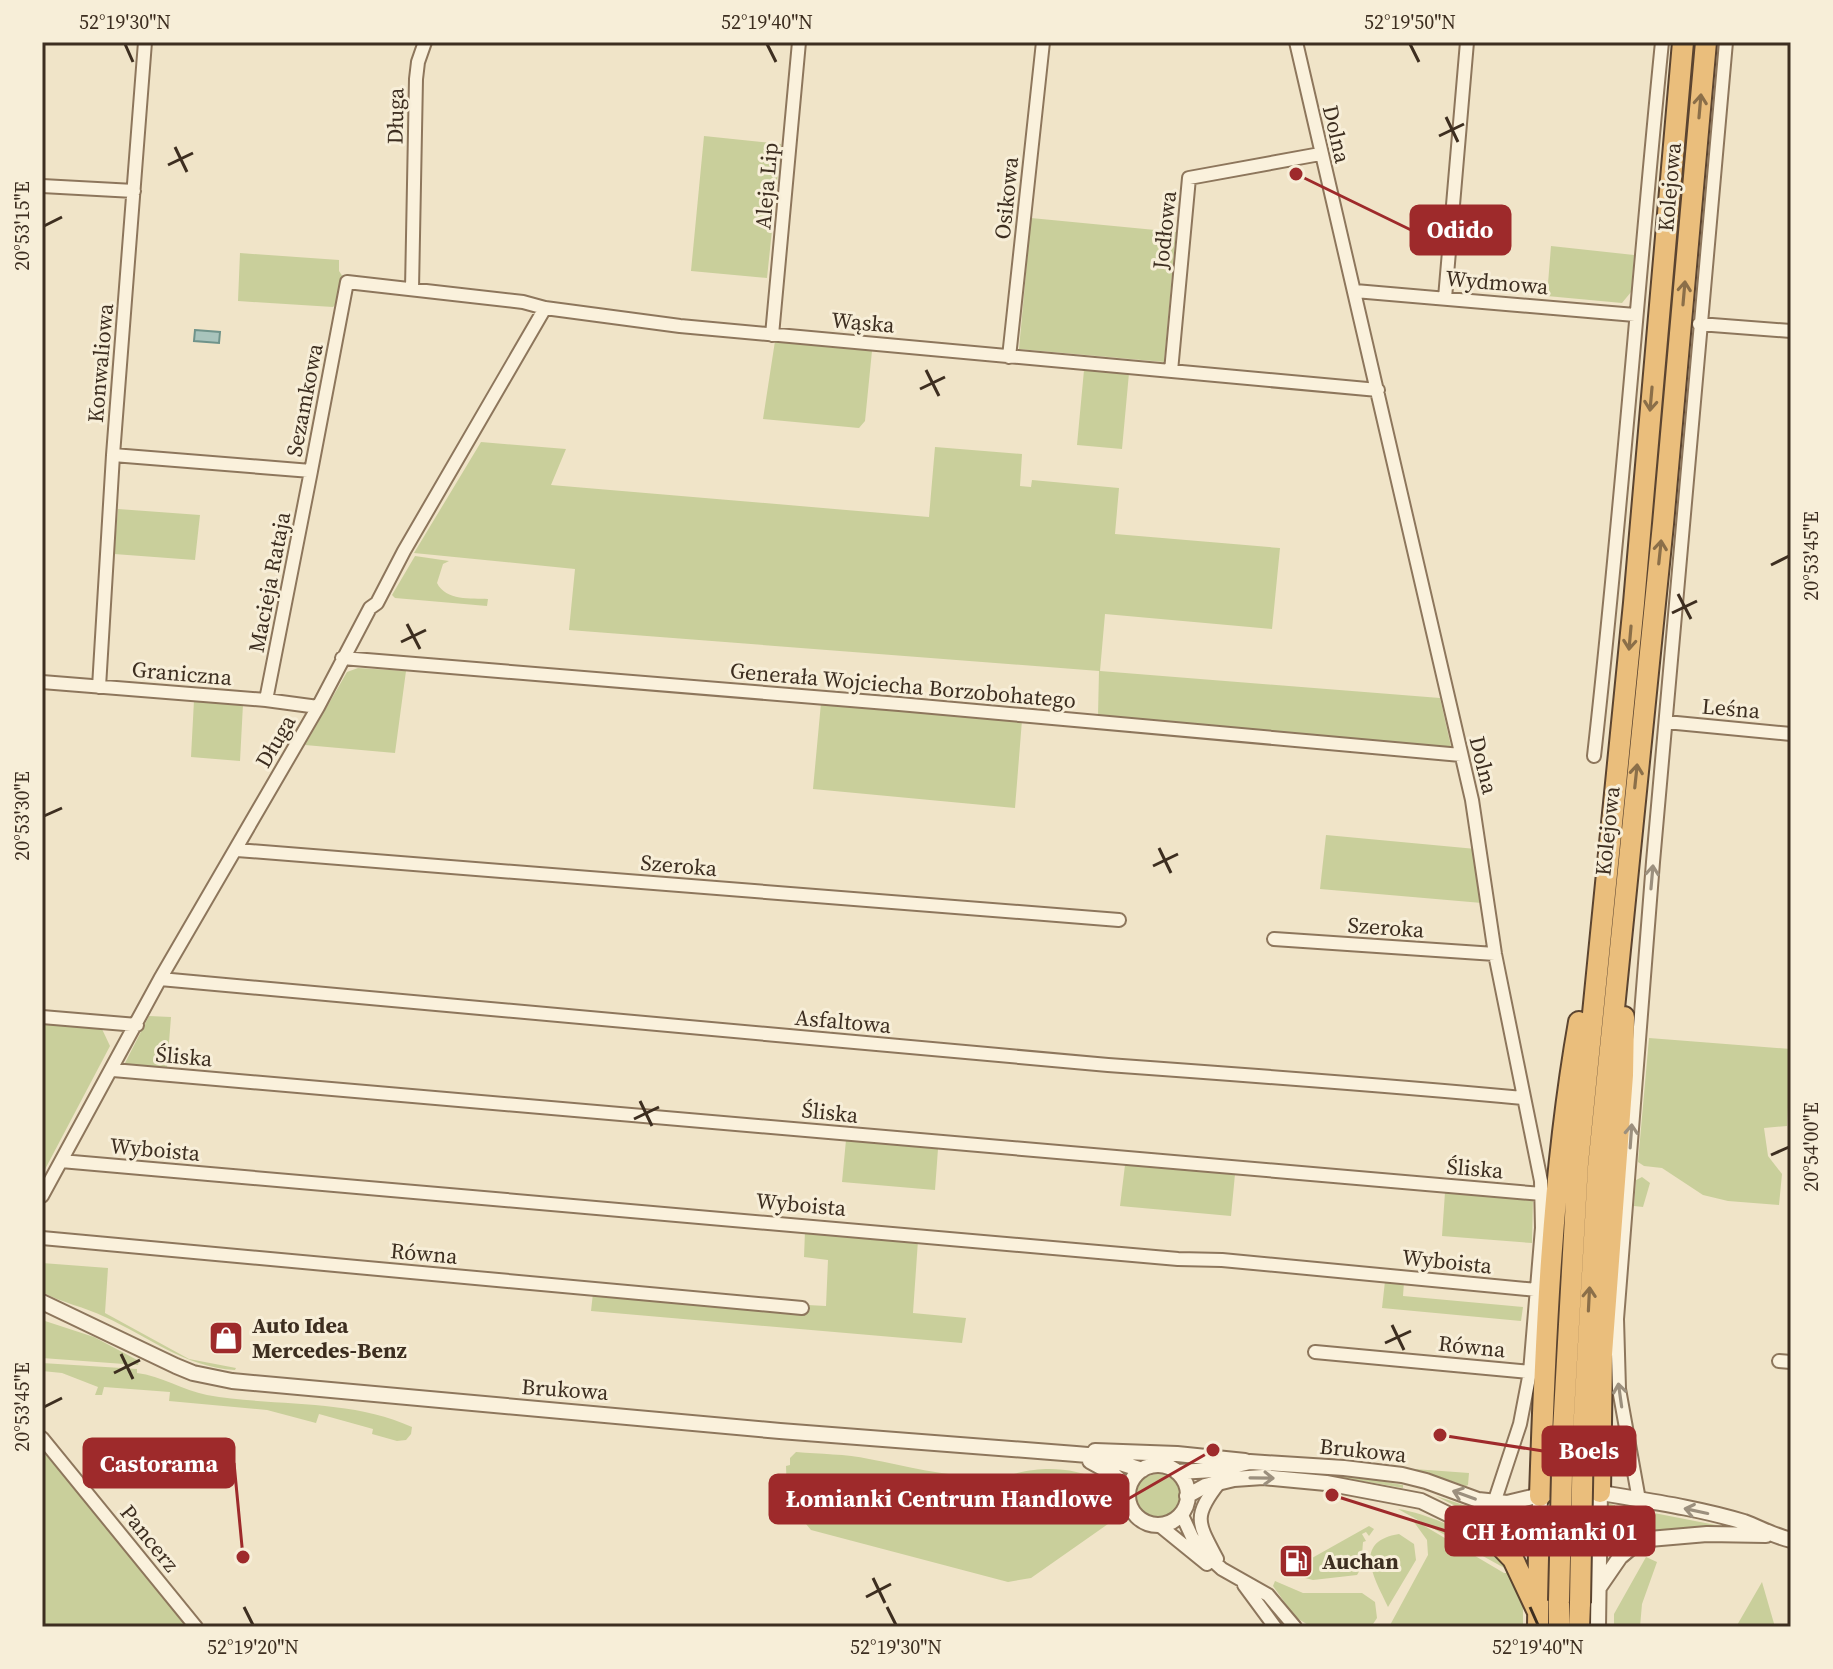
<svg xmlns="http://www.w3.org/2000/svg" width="1833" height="1669" viewBox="0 0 1833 1669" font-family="'Source Serif 4',serif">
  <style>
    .green { fill: #c9cf9b }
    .water { fill: #a9c4bc; stroke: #6f938a; stroke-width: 2 }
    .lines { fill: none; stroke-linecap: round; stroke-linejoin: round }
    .minor-casing { stroke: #8d765c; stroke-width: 16 }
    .tertiary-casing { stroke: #8d765c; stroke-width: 18 }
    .trunk-casing { stroke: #5b4430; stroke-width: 24 }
    .minor { stroke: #faf1dc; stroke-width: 12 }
    .tertiary { stroke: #faf1dc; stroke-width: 14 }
    .trunk { stroke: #eabe7c; stroke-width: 20 }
    .trunk-bridge-casing { stroke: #5b4430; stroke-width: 24; stroke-linecap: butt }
    .trunk-bridge { stroke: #eabe7c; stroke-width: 20 }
    .oneway { stroke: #8b6f49 }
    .oneway2 { stroke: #9c907e }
    .ticks { fill: none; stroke: #3d2e20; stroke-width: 3 }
    .labels { text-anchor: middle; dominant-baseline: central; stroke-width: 6; stroke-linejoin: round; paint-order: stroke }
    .street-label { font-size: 22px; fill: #3d2e20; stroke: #f7eed8 }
    .poi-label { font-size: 22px; font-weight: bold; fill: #3d2e20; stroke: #f7eed8; text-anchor: start }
    .leader { fill: none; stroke: #9e2a2b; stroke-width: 3 }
    .callout-dot { fill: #9e2a2b; stroke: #f7eed8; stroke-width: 3 }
    .callout { fill: #9e2a2b; stroke: #9e2a2b; stroke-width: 3 }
    .callout-label { font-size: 24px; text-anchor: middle; font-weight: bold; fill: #fff }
    .neatline { fill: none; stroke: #3d2e20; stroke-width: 3 }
    .ticks-label { font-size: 20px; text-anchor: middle; fill: #3d2e20 }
  </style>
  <rect width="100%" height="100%" fill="#f0e4c8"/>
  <path class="green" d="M704,136L781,144L767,278L691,271Z
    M1031,218L1176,232L1164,362L1019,349Z
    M1551,246L1634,255L1631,292L1622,303L1547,296Z
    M240,253L339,260V271L343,277L338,302L333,307L238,301Z
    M775,341L872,351L865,421L859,428L763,419Z
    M1084,370L1129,373L1122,449L1077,445Z
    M481,442L566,449L551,485L929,517L935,447L1022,454L1020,486L1031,487L1032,480L1119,488L1115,534L1280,548L1272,629L1105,614L1100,671L1440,698L1452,751L1098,715L1099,671L569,630L575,569L414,553Z
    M118,509L200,515L195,560L114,554Z
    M415,556L449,561L443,564L437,583C446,601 471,598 488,599L487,606L395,598L392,595Z
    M358,668L406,671L395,753L305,745L347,672Z
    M194,700L243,704L240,761L191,757Z
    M821,703L1022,720L1015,808L813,789Z
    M1326,835L1476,849L1478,888L1482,903L1320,889Z
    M149,1016L171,1017L167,1068L124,1065Z
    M42,1024L102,1029L110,1046L42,1175Z
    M1649,1038L1791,1049L1787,1126L1764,1128L1768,1156L1782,1174L1779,1205L1728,1201L1703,1195L1662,1168L1644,1166L1638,1162Z
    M846,1140L938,1149L935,1190L842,1182Z
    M1125,1165L1235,1174L1231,1216L1120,1206Z
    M1642,1177L1650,1183L1643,1207L1634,1206L1636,1180Z
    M1445,1192L1533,1199L1532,1243L1442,1236Z
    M805,1231L918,1240L913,1313L966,1318L962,1343L591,1311L593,1293L826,1306L828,1260L804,1257Z
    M42,1263L108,1268L105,1313L189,1359L236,1368L235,1370C185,1367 149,1337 105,1317C85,1307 62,1303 42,1292Z
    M1385,1281L1404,1282L1403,1296L1523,1307L1521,1321L1382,1308Z
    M42,1320L94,1337L139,1361L138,1365L42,1358Z
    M42,1363L137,1369V1373C161,1376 183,1390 207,1395C274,1407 350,1398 412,1427L411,1434L406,1440L397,1441L372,1434L373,1429L319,1414L316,1423L267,1410L169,1401L170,1392L104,1387L102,1395H95L98,1387L62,1373L42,1371Z
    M42,1444L189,1627H42Z
    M796,1452C820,1454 846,1454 869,1459C912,1467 953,1479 997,1476C1010,1476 1022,1471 1034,1470C1054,1467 1082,1470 1100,1481C1119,1492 1112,1500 1111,1517L1106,1521L1108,1524L1031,1578L1008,1582L811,1530L806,1524L802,1512L787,1495L786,1466L790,1465V1458Z
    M1267,1469L1341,1474L1403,1485V1488L1350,1479L1267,1472Z
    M1414,1469L1469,1473L1468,1485L1466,1486Z
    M1136 1496a22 22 0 1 1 44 0a22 22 0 1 1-44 0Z
    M1436,1496L1485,1512L1516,1513L1518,1535L1504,1531Z
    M1606,1503L1615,1505L1614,1538H1606Z
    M1623,1507L1731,1528L1659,1530L1620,1537Z
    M1398,1509C1428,1513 1495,1541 1508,1570Z
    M1411,1518L1504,1573H1509L1523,1597V1627H1389L1428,1555L1427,1540Z
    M1369,1526L1374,1529L1369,1536L1366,1532L1362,1534L1366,1541L1363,1542L1362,1555L1358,1554L1361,1568L1357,1575L1313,1580L1305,1578L1312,1558Z
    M1399,1534L1414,1544L1416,1560L1388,1607C1375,1579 1351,1542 1399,1534Z
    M1646,1557L1657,1562L1642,1604L1640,1627H1614V1614Z
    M1275,1581L1303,1593H1362L1375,1602L1377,1618L1371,1627L1310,1626L1295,1617L1273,1586Z
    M1762,1582L1775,1627H1736Z"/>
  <path class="water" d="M195,330L220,332L219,343L194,341Z"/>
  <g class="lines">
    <g class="minor-casing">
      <path id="minor" d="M1296,42L1472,800L1495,954L1541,1181L1542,1228L1530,1372L1520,1424L1494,1503
        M42,186L134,191
        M412,289L416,79L418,62L425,42
        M1355,291L1635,315
        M1445,298L1467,42
        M1699,324L1791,331
        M772,335L799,42
        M1009,357L1043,42
        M1171,371L1189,178L1320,154
        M113,455L311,471L347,282L523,302L545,308L680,326L1378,390
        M342,658L899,704L1461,755
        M42,682L266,700L318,707
        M99,687L113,455L145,42
        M266,700L311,471
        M1666,722L1791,734
        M1594,756C1621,519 1638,280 1662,42
        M237,850L1119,920
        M1274,939L1495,954
        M160,979L1108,1065C1247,1075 1385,1085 1523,1098
        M42,1017L137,1025
        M113,1070L1542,1194
        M61,1161L1178,1259L1222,1260L1537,1290
        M42,1196L160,979L318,707L370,608L377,603L404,551L545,308
        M42,1238L802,1308
        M1315,1352L1530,1372
        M1779,1361L1791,1362
        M42,1438L196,1627
        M1639,1500L1619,1389L1617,1319L1653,862L1726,42
        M1181,1513L1192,1537L1201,1550L1222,1569L1268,1595L1295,1627
        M1159,1525L1207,1564
        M1217,1559C1198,1523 1192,1517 1219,1483
        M1244,1585L1275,1627"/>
    </g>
    <g class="tertiary-casing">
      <path id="tertiary" d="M42,1302L176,1366L193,1373L232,1381L780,1431L1076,1454L1099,1456L1142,1470
        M1095,1451L1177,1454L1245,1461
        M1090,1461L1112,1473L1128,1488
        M1128 1495a30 30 0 1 1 60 0a30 30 0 1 1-60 0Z
        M1177,1472L1215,1470L1250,1462L1344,1468L1402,1475L1426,1481L1478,1500L1507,1503L1570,1488
        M1590,1491C1641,1500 1695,1507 1744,1522C1760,1528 1774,1536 1791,1540
        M1187,1496L1205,1486L1234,1479L1263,1477L1326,1483L1421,1501L1489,1534L1547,1547
        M1539,1547L1540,1496
        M1575,1548L1626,1541L1707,1534L1766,1535
        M1598,1589L1620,1557L1639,1541
        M1598,1627L1600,1492"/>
    </g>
    <g class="trunk-casing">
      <path id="trunk" d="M1563,1431L1578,1164L1634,603L1683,42
        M1583,1433L1598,1167L1663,524L1706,42
        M1600,1492L1602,1354L1623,1075L1624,1017
        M1540,1496C1545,1341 1552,1175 1579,1022
        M1489,1534L1513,1559L1538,1612
        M1538,1627L1539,1547
        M1559,1627V1601
        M1579,1627L1580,1603"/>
    </g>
    <use href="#minor" class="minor"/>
    <use href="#tertiary" class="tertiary"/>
    <use href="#trunk" class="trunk"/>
    <g class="trunk-bridge-casing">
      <path id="trunk-bridge" d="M1559,1601L1563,1431
        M1580,1603L1583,1433"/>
    </g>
    <use href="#trunk-bridge" class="trunk-bridge"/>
  </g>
  <defs><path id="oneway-shaft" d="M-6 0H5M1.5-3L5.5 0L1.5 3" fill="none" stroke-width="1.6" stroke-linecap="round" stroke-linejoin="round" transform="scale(2)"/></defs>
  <g class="oneway">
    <use href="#oneway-shaft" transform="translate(1700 106) rotate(-85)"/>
    <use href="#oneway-shaft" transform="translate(1684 293) rotate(-85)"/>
    <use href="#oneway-shaft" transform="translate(1651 399) rotate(95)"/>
    <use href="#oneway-shaft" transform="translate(1660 552) rotate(-84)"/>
    <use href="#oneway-shaft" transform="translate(1630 638) rotate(95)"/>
    <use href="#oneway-shaft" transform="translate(1636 776) rotate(-84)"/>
    <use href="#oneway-shaft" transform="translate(1589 1299) rotate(-87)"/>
  </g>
  <g class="oneway2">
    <use href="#oneway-shaft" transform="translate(1652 877) rotate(-85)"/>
    <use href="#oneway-shaft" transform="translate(1631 1136) rotate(-86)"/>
    <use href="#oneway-shaft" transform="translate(1620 1395) rotate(-98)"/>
    <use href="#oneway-shaft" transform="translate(1262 1478) rotate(1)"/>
    <use href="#oneway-shaft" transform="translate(1464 1495) rotate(-160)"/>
    <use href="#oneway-shaft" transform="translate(1696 1511) rotate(-168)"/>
  </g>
  <path class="ticks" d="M125,44L133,62M767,44L776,62M1410,44L1419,62M1446,117L1458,142M1439,136L1464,124M175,147L187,172M168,165L193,153M44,226L62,217M926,370L939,396M920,389L945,377M1771,565L1789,556M1678,594L1691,619M1672,613L1697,601M407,624L420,649M401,642L426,630M44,816L62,808M1159,848L1171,873M1153,866L1178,854M640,1101L652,1126M634,1119L659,1107M1771,1155L1789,1147M1392,1325L1404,1350M1385,1343L1411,1331M121,1354L133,1379M114,1373L140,1360M44,1407L62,1398M873,1578L885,1603M866,1597L891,1584M244,1607L253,1625M887,1607L896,1625M1530,1607L1538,1625"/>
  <defs>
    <g id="shop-square" transform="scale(1.8)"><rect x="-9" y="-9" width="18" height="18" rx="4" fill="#9e2a2b" stroke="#f7eed8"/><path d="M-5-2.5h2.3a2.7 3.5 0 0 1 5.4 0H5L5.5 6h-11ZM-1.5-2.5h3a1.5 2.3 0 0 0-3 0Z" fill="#fff"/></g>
    <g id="fuel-square" transform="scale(1.8)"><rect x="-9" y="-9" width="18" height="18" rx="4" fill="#9e2a2b" stroke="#f7eed8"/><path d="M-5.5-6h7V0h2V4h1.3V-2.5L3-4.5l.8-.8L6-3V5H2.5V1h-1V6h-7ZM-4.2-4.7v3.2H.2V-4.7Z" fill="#fff"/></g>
  </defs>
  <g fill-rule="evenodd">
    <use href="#shop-square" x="226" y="1338"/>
    <use href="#fuel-square" x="1296" y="1561"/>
  </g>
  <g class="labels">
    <g class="street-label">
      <text transform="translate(395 116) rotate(-89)">Długa</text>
      <text transform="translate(1337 134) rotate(77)">Dolna</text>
      <text transform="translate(766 186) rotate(-85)">Aleja Lip</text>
      <text transform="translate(1669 187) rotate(-85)">Kolejowa</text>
      <text transform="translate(1006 198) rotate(-84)">Osikowa</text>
      <text transform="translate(1164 230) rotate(-84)">Jodłowa</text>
      <text transform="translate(1497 282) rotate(5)">Wydmowa</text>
      <text transform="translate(863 322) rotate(5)">Wąska</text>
      <text transform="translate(100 363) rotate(-85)">Konwaliowa</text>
      <text transform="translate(304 400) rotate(-79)">Sezamkowa</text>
      <text transform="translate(269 582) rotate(-79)">Macieja Rataja</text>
      <text transform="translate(182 673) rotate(5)">Graniczna</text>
      <text transform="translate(903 685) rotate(5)">Generała Wojciecha Borzobohatego</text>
      <text transform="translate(1731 708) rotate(5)">Leśna</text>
      <text transform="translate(275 741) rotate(-60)">Długa</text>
      <text transform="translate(1484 765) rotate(76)">Dolna</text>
      <text transform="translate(1607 831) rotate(-84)">Kolejowa</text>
      <text transform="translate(679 865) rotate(5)">Szeroka</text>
      <text transform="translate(1386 927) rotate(4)">Szeroka</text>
      <text transform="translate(843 1021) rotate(5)">Asfaltowa</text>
      <text transform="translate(184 1056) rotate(5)">Śliska</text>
      <text transform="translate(830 1112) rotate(6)">Śliska</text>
      <text transform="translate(155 1149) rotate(5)">Wyboista</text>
      <text transform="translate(1475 1168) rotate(5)">Śliska</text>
      <text transform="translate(801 1204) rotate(5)">Wyboista</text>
      <text transform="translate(424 1253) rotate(5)">Równa</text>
      <text transform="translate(1447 1261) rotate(6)">Wyboista</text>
      <text transform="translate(1472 1346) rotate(6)">Równa</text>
      <text transform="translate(565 1389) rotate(4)">Brukowa</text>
      <text transform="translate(1363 1450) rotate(6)">Brukowa</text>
      <text transform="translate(150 1538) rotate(51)">Pancerz</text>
    </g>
    <g class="poi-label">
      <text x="252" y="1325">Auto Idea<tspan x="252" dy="25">Mercedes-Benz</tspan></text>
      <text x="1322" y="1561">Auchan</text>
    </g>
  </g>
  <path class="leader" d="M1296 174L1411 230M1440 1435L1543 1451M243 1557L234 1463M1213 1450L1128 1499M1332 1495L1446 1531"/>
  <g class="callout-dot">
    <circle cx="1296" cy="174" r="8"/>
    <circle cx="1440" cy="1435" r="8"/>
    <circle cx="243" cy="1557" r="8"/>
    <circle cx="1213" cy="1450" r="8"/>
    <circle cx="1332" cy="1495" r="8"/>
  </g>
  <g class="callout">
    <rect x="1411" y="206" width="99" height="48" rx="8"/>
    <rect x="1543" y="1427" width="92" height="48" rx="8"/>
    <rect x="84" y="1439" width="150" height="48" rx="8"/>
    <rect x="770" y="1475" width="358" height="48" rx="8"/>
    <rect x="1446" y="1507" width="208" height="48" rx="8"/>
  </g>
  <g class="callout-label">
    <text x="1460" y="238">Odido</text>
    <text x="1589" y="1459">Boels</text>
    <text x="159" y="1472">Castorama</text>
    <text x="949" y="1507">Łomianki Centrum Handlowe</text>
    <text x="1550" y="1540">CH Łomianki 01</text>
  </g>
  <rect width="1833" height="1669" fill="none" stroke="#f7eed8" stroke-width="88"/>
  <rect x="44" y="44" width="1745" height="1581" class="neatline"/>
  <g class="ticks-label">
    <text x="125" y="29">52°19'30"N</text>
    <text x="767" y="29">52°19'40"N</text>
    <text x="1410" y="29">52°19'50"N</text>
    <text transform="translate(22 226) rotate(-90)" y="7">20°53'15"E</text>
    <text transform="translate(1811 556) rotate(-90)" y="7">20°53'45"E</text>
    <text transform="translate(22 816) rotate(-90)" y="7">20°53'30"E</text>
    <text transform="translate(1811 1147) rotate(-90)" y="7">20°54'00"E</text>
    <text transform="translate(22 1407) rotate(-90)" y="7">20°53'45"E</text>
    <text x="253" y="1654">52°19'20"N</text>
    <text x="896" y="1654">52°19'30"N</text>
    <text x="1538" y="1654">52°19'40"N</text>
  </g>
</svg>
